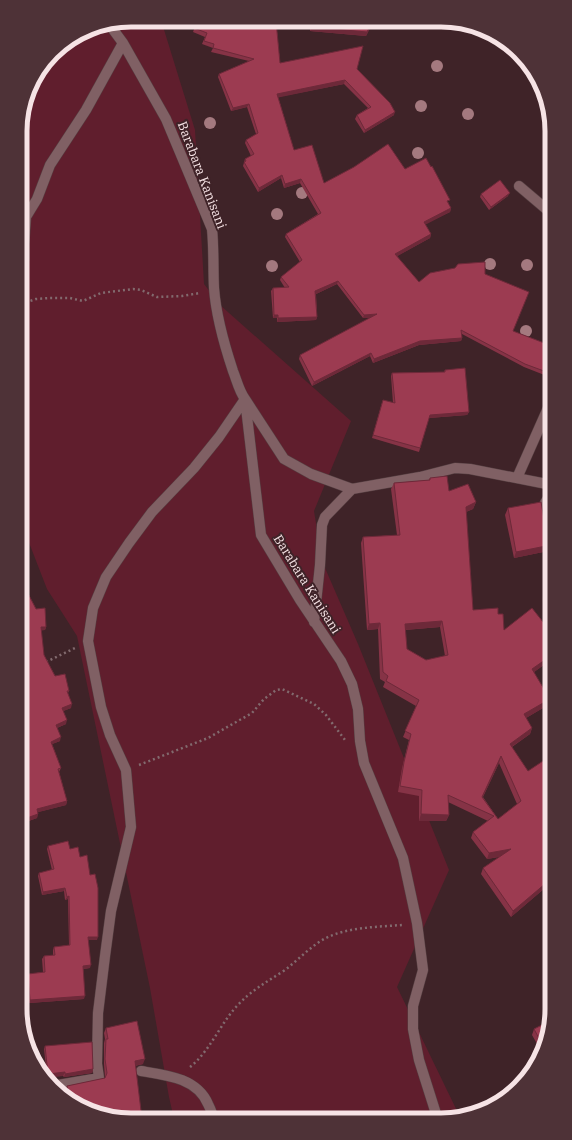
<svg xmlns="http://www.w3.org/2000/svg" width="572" height="1140" viewBox="0 0 572 1140" font-family="'IBM Plex Serif',serif">
  <style>
    .green { fill: #601e2d }
    .lines { fill: none; stroke-linecap: round; stroke-linejoin: round }
    .street-casing { stroke: #564043; stroke-width: 11 }
    .path { stroke: #826a6e; stroke-width: 2.5; stroke-dasharray: 2 3; stroke-linecap: butt }
    .street { stroke: #806064; stroke-width: 10 }
    .tree { fill: #a4797f }
    .wall { fill: #863346; fill-rule: evenodd }
    .shaded-wall { fill: #6d2939 }
    .building { fill: #9c3b51; stroke: #6d2939; fill-rule: evenodd }
    .labels { text-anchor: middle; dominant-baseline: central; stroke-width: 4; stroke-linejoin: round; paint-order: stroke }
    .street-label { font-size: 13px; fill: #f6e3e5; stroke: #3f2328 }
    .rim { fill: none; stroke: #f6e3e5; stroke-width: 5 }
  </style>
  <rect width="100%" height="100%" fill="#3f2328"/>
  <path class="green" d="M131,20H161L195,130L204,284L220,305L351,421L314,511L322,561L358,644L449,870L397,987L460,1117L441,1120L174,1119L169,1097L150,988L77,636L47,589L21,522V116L32,81L58,48L88,28Z"/>
  <g class="lines">
    <g class="street-casing">
      <path id="street" d="M109,24L123,43L166,119L212,229C214,249 213,268 214,288C216,316 224,344 233,371C237,381 239,391 245,399L261,535L300,600L341,661L352,684L358,709L360,741L364,763L403,858L417,923L423,970L413,1006V1029L419,1060L438,1120
        M519,186L552,214
        M21,273L24,259V244L26,217L37,199L50,165L86,110L123,43
        M517,478L552,399
        M552,546L545,503L552,492
        M552,616C547,602 547,597 552,583
        M314,622L320,565L322,525L325,517L352,489
        M141,1071C166,1075 197,1078 208,1104C211,1110 213,1114 213,1119
        M58,1092V1085L99,1078L97,1064L98,1013L105,956L111,911L131,827L126,770L110,735L101,707L88,641L93,608L106,577L129,543L152,512L194,468L219,437L245,399L284,459L311,474L352,489L420,477L455,468L470,469L552,485"/>
    </g>
    <path class="path" d="M21,304L36,299L50,298H70L83,301L101,293L133,289L141,290L157,297L182,296L200,293
      M46,662L75,648
      M20,669L28,668
      M139,765L208,738L252,713L264,699L276,690L282,689L314,704L326,715L345,740
      M190,1067C210,1051 219,1026 236,1007C251,990 267,982 285,970C298,960 310,947 324,939C347,927 376,927 402,925"/>
    <use href="#street" class="street"/>
  </g>
  <g class="tree">
    <circle cx="437" cy="66" r="6"/>
    <circle cx="421" cy="106" r="6"/>
    <circle cx="468" cy="114" r="6"/>
    <circle cx="210" cy="123" r="6"/>
    <circle cx="418" cy="153" r="6"/>
    <circle cx="302" cy="193" r="6"/>
    <circle cx="277" cy="214" r="6"/>
    <circle cx="490" cy="264" r="6"/>
    <circle cx="527" cy="265" r="6"/>
    <circle cx="272" cy="266" r="6"/>
    <circle cx="526" cy="331" r="6"/>
  </g>
  <path class="wall" d="M196,20L276,21L280,63L357,69L394,115L364,133L355,119L357,115L368,108L344,84L278,97L294,150L324,183L405,169L449,203L448,204L451,208L450,212L425,224L431,234L430,238L397,256L419,282L485,274L513,331L552,346V378L524,367L462,334V338L461,341L419,345L373,363L370,356L312,386L299,359L300,355L370,318H363L337,284L316,294L317,317L316,320L277,322V318H273L271,291L273,288H285L280,280L281,277L300,262L285,237L286,234L318,214L300,183L284,188L281,178L258,192L243,166L245,159L251,156L245,143L246,140L256,134L247,107L231,111L218,77L219,74L249,61L211,52L213,48L202,44L205,37L193,32L197,21Z
    M311,21L373,22L366,36L310,31Z
    M438,22H460L458,28L438,29Z
    M481,194L508,196L489,210L480,197Z
    M445,370L469,412L467,415L429,418L419,452L372,438L382,403H393L391,376L392,373L444,372Z
    M552,461V479L551,478V464Z
    M430,478L449,491L476,502L473,509L466,512L473,610L498,614L504,630L547,627L552,623V659L534,672L548,705L526,718L532,728L530,734L512,747L552,882L511,917L481,874L483,868L499,857L487,859L471,838L473,832L488,821L448,802L449,815L446,821H419V796L398,792L402,768L409,740L403,737L416,706L383,687L385,682L380,679L378,629L367,630L361,543L363,537L397,535L391,489L394,483L429,480ZM440,627L445,656L426,660L407,649L405,630ZM499,763L517,804L498,819L483,797Z
    M508,508L548,551L514,558L505,515Z
    M20,578L36,609L46,627L45,630H41L44,655L55,676L69,691L68,693L71,708L63,711L66,724L57,728L60,741L52,744L61,768L59,772L67,801L66,805L38,812L37,818L23,823L20,815V684L22,683L20,680V676L21,674L26,672L23,649H20Z
    M551,738H552V749L549,745Z
    M48,846L70,849L97,940H88L90,968L83,969L84,999L29,1003L26,977L28,974L43,972L42,959L44,956L53,955V950L54,947L69,945L68,899L65,900L64,891L42,895L38,876L39,873L52,870L47,849Z
    M550,1021L540,1049L532,1035L534,1029Z
    M106,1028L143,1064L135,1066L116,1119L67,1097L66,1090L67,1086L105,1078L104,1064V1043L105,1039L104,1033Z
    M45,1046L93,1069L92,1073L64,1077L63,1076L47,1077V1076L44,1049Z"/>
  <path class="shaded-wall" d="M373,22L366,36L310,31L312,27Z
    M460,25L458,28L438,29L439,26Z
    M345,80L344,84L276,98L277,94Z
    M249,104L247,107L231,111L233,108Z
    M395,112L394,115L364,133L365,130Z
    M282,175L281,178L258,192L259,188Z
    M301,179L300,183L284,188L285,184Z
    M510,193L508,196L489,210L491,207Z
    M451,208L450,212L423,226L424,222Z
    M431,234L430,238L394,258L395,254Z
    M338,281L337,284L314,295L315,291Z
    M377,314L376,318H363L364,315Z
    M274,315H278L277,318H273Z
    M317,317L316,320L277,322L278,318Z
    M462,338L461,341L419,345L373,363L374,359L420,341Z
    M371,353L370,356L312,386L314,382Z
    M469,412L467,415L429,418L430,415Z
    M476,502L473,509L463,513L466,507Z
    M551,545L548,551L514,558L516,552Z
    M442,621L440,627L403,630L405,624Z
    M380,623L378,629L367,630L369,624Z
    M41,627H46L45,630L39,631Z
    M552,655V659L530,675L532,669Z
    M550,699L548,705L521,721L524,714Z
    M72,704L71,708L61,712L62,708Z
    M67,720L66,724L54,729L56,725Z
    M532,728L530,734L507,750L510,744Z
    M61,737L60,741L50,745L51,742Z
    M501,756L499,763L480,803L482,797Z
    M67,801L66,805L35,813L37,809Z
    M38,814L37,818L23,823L24,819Z
    M421,814L449,815L446,821H419Z
    M511,849L509,855L487,859L489,853Z
    M552,878V882L511,917L513,911Z
    M65,888L64,891L42,895L43,892Z
    M69,896L68,899L65,900L67,897Z
    M88,937H98L97,940H87Z
    M91,965L90,968L82,969L83,966Z
    M85,996L84,999L29,1003L30,1000Z
    M145,1059L143,1064L133,1066L135,1061Z
    M93,1069L92,1073L64,1077L65,1074Z
    M65,1072L63,1076L47,1077L48,1074Z"/>
  <path class="building" d="M197,20L276,21L280,63L363,46L357,69L390,103L395,112L365,130L357,115L371,107L345,80L277,94L294,150L312,145L324,183L354,167L388,144L405,169L426,158L431,167L432,166L450,200L447,201L451,208L424,222L431,234L395,254L419,282L430,273L455,268L458,264L485,262V274L529,292L513,331L552,346V374L525,364L461,330L462,338L420,341L374,359L371,353L314,382L300,355L377,314L364,315L338,281L315,291L317,317L278,318V315H274L273,288L289,287L281,277L302,260L286,234L321,213L301,179L285,184L282,175L259,188L244,162L246,161L245,159L254,154L246,140L258,133L249,104L233,108L219,74L254,59L213,48L214,44L204,41L207,33L194,28Z
    M312,21L372,22L367,32L312,27Z
    M439,22H460V25L439,26Z
    M500,180L510,193L491,207L481,194Z
    M465,368L469,412L430,415L420,448L373,435L383,400L395,403L392,373L445,372V370Z
    M447,476L449,491L468,484L476,502L466,507L473,610L498,608V614H503L504,630L532,608L547,627L552,623V655L532,669L550,699L524,714L532,728L510,744L528,771L552,755V878L513,911L483,868L511,849L489,853L473,832L494,816L448,795L449,815L421,814L422,790L400,786L404,762L411,734L405,731L419,700L386,681L388,676L383,672L380,623L369,624L363,537L400,535L394,483L430,480V478ZM442,621L448,655L426,660L407,649L405,624ZM501,756L521,801L498,819L482,797Z
    M541,502L548,541L551,545L516,552L508,508Z
    M20,578L36,609L45,608L46,627H41L44,655L55,676L65,674L69,691H67L72,704L62,708L67,720L56,725L61,737L51,742L61,768L58,769L67,801L37,809L38,814L24,819L20,808V684L25,682L21,674L28,671L24,646L20,645Z
    M68,841L70,849L78,847L80,857L87,855L90,875L95,874L98,888V937H88L91,965L83,966L85,996L30,1000L28,974L45,972L44,956L55,955L54,947L70,945L69,896L67,897L65,888L43,892L39,873L54,869L48,846Z
    M137,1021L145,1059L135,1061L142,1119H116L69,1098L67,1086L105,1078L107,1073L105,1059L106,1039H108L106,1028Z
    M550,1021L542,1044L534,1029Z
    M92,1042L93,1069L65,1074V1072L48,1074L45,1046Z"/>
  <g class="labels">
    <g class="street-label">
      <text transform="translate(202 175) rotate(69)">Barabara Kanisani</text>
      <text transform="translate(307 584) rotate(58)">Barabara Kanisani</text>
    </g>
  </g>
  <path d="M0 0H572V1140H0ZM131 27H441A104 104 0 0 1 545 131V1009A104 104 0 0 1 441 1113H131A104 104 0 0 1 27 1009V131A104 104 0 0 1 131 27Z" fill="#4e3237" fill-rule="evenodd"/>
  <path class="rim" d="M131 27H441A104 104 0 0 1 545 131V1009A104 104 0 0 1 441 1113H131A104 104 0 0 1 27 1009V131A104 104 0 0 1 131 27Z"/>
</svg>
